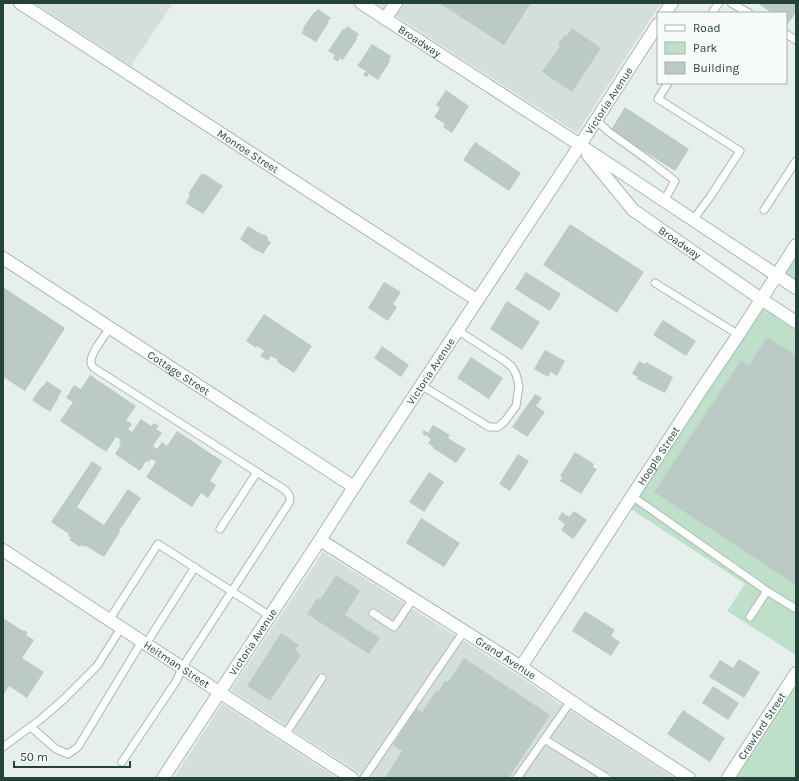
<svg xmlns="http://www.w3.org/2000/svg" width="799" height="781" viewBox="0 0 799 781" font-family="Karla,sans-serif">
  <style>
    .built { fill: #d4dfda }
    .green { fill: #bfe0c8 }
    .building { fill: #bbcac4 }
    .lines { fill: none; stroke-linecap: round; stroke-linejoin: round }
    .lane-casing { stroke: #a8b8b2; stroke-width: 9 }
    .street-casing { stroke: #a8b8b2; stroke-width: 14 }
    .secondary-casing { stroke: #a4bbb3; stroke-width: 14 }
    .lane { stroke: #fff; stroke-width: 7 }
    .street { stroke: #fff; stroke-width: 12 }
    .secondary { stroke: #fff; stroke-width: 12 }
    .labels { text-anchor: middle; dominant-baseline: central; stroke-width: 3.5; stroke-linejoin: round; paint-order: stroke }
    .street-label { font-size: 11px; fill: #24423a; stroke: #f7fbf9 }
  </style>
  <rect width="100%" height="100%" fill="#e6efeb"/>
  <path class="built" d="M34,3H173L131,66Z
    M376,3H661L577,133Z
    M323,552L516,674L583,719L674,778H367L231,690Z
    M222,704H223L337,778H174Z"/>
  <path class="green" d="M796,252V284L781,274Z
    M762,305L796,326V655L727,611L745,584L628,507Z
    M796,679V778H732Z"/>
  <path class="building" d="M439,3H531L504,45Z
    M757,3H796V12L788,24L786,22V13H772Z
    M318,9L331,18L328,21L329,22L316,42L301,33L304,29L303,28L314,12H315Z
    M347,26L359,34L356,38L357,39L343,60L340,58L338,62L333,58L335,55L328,51L343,29L344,30Z
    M572,28L601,48L572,92L542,72L560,46L558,44L564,36L566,37Z
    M372,44L391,56L389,60L390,61L378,80L369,74L367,77L363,75L366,71L357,66Z
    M446,90L469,106L452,133L443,127L445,124L434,117L440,108L436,105Z
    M625,107L689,149L675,171L611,130Z
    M475,142L521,173L509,191L463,160Z
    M202,173L205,175V174L223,186L203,214L186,203L190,195L188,194Z
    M570,224L644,272L617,313L543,265Z
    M248,226L261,234H263L267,236L268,239L267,240L271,242L263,254L252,248L240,239Z
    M526,272L561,294L550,311L515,289Z
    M384,282L401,292L393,304L397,307L388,321L368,308Z
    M3,287L65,328L25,391L3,377Z
    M507,301L540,322L522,350L490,329Z
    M264,314L312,346L294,373L277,362L278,360L271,356L268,361L260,356L264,351L257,346L256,348L246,341Z
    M663,320L696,341L686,356L653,335Z
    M767,337L796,355V585L654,492L741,360L749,365Z
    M382,346L409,365L401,377L374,358Z
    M545,350L565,361L557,376L551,372L548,377L534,369Z
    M471,357L503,378L489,399L457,378Z
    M639,361L645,364L646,362L673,377L665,393L637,379L638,377L632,374Z
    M90,375L136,406L126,420L132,424L128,429L132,432L141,419L151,426L154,423L159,426L156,429L162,433L153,446L157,449L162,442L167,446L177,431L222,461L210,481L216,485L208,498L201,493L192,507L146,477L156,462L151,459L149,462L146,461L140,471L115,454L121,444L119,443L121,440L116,437L106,452L60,421L73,402L66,398L74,385L81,389Z
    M47,381L62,391L58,397H59L50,412L32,400L42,386H43Z
    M535,394L542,398L536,406L545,412L527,437L512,427Z
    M433,425L450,435L448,438L466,449L456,463L433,448V447L428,443L431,439L426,435L425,436L423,435L424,433H422L424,430L428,433Z
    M575,452L594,464L593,467L597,469L581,494L560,481L562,477L560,476Z
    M518,454L529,461L510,491L499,484Z
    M92,461L102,468L77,507L104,525L128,489L141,498L119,531L120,532L104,557L86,546L85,547L82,545L80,547L69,540L71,538L68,536L69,534L51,522Z
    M429,472L444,482L424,512L409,502Z
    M574,511L587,520L573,539L561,530L565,524L558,519L562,512L569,517Z
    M421,518L460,543L444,567L406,543Z
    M336,575L360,591L345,615L380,638L369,654L307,614L317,598L320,600Z
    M585,611L615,630L611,636L620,642L611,656L572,631Z
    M3,618L23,631L24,630L28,633L26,635L34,640L22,658L44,672L27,698L9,686L3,696Z
    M281,633L299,645L295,650L301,655L270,701L247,686Z
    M464,658L550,715L509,778H385L402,751L393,745L416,709L422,712L436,691L438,692L445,681L448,682Z
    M739,659L760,672L744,698L709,677L720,660L733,668Z
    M713,686L739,703L728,720L702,703Z
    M683,710L725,738L710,762L667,734Z"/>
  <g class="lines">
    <g class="lane-casing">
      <path id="lane" d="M731,3L749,13
        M712,13L719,3
        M786,34L796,40
        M668,83L658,99L740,151L710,197L693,220
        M596,120L609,132L648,160L675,181L664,201
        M764,210L796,161
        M655,283L739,335
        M110,328C105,335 90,354 91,362C91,365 92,366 94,368L285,490C290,495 291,497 289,503L182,668L177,680L122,762
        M421,385L489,427H498L505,421L516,406L519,386L516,374L512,367L505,361L457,330
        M632,496L767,591
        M220,529L257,472
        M373,613L394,627L413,599
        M750,617L767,591L796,609
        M109,620L158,544L270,616
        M146,644L195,567
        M31,727L56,749L68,754L78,747L142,641
        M285,735L322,678
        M544,739L607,778
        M3,747L41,719L63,700L97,666L121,628
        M364,778L464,631
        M517,778L571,701"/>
    </g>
    <g class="street-casing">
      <g id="street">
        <path id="s1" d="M20,3L477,300"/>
        <path d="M665,13L672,3"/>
        <path d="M385,19L396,3"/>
        <path id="s2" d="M580,145L658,24"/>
        <path id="s3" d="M3,258L354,487"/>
        <path id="s4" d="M320,540L521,667L587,712L689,778"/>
        <path id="s5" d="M3,550L219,692L352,778"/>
        <path id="s6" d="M521,667L701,390L739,334L796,245"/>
        <path id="s7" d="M728,778L796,673"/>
      </g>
    </g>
    <g class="secondary-casing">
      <g id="secondary">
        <path id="s8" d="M361,3L580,145L796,288"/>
        <path id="s9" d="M588,155L633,210L761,299L796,322"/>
        <path id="s10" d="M163,778L320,540L354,487L580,145"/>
      </g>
    </g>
    <use href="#lane" class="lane"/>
    <use href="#street" class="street"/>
    <use href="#secondary" class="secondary"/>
  </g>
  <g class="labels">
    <g class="street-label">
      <text stroke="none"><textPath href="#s8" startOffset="70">Broadway</textPath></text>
      <text stroke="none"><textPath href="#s2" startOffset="53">Victoria Avenue</textPath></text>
      <text stroke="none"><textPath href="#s1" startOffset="272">Monroe Street</textPath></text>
      <text stroke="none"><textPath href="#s9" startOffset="128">Broadway</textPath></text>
      <text stroke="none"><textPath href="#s10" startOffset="487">Victoria Avenue</textPath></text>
      <text stroke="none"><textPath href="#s3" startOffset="210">Cottage Street</textPath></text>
      <text stroke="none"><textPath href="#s6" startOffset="252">Hoople Street</textPath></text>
      <text stroke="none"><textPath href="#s10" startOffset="163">Victoria Avenue</textPath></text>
      <text stroke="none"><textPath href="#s4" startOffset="220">Grand Avenue</textPath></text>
      <text stroke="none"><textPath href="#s5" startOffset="208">Heitman Street</textPath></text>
      <text stroke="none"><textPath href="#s7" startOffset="62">Crawford Street</textPath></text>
    </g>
  </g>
  <rect width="799" height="781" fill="none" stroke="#24423a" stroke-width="8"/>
  <rect x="657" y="12" width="130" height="72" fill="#f7fbf9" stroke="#a3b1ad"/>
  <rect x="665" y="25" width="20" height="6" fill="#ffffff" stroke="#a3b1ad"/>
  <text x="693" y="32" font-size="12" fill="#24423a">Road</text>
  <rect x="665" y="42" width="20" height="12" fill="#bfe0c8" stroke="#a3b1ad"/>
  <text x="693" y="52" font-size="12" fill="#24423a">Park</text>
  <rect x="665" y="62" width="20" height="12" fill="#bbcac4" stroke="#a3b1ad"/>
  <text x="693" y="72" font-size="12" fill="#24423a">Building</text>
  <path d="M14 761v6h116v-6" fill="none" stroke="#24423a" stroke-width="2"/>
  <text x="20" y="761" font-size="12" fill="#24423a" stroke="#f7fbf9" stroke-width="3" paint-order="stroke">50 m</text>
</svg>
